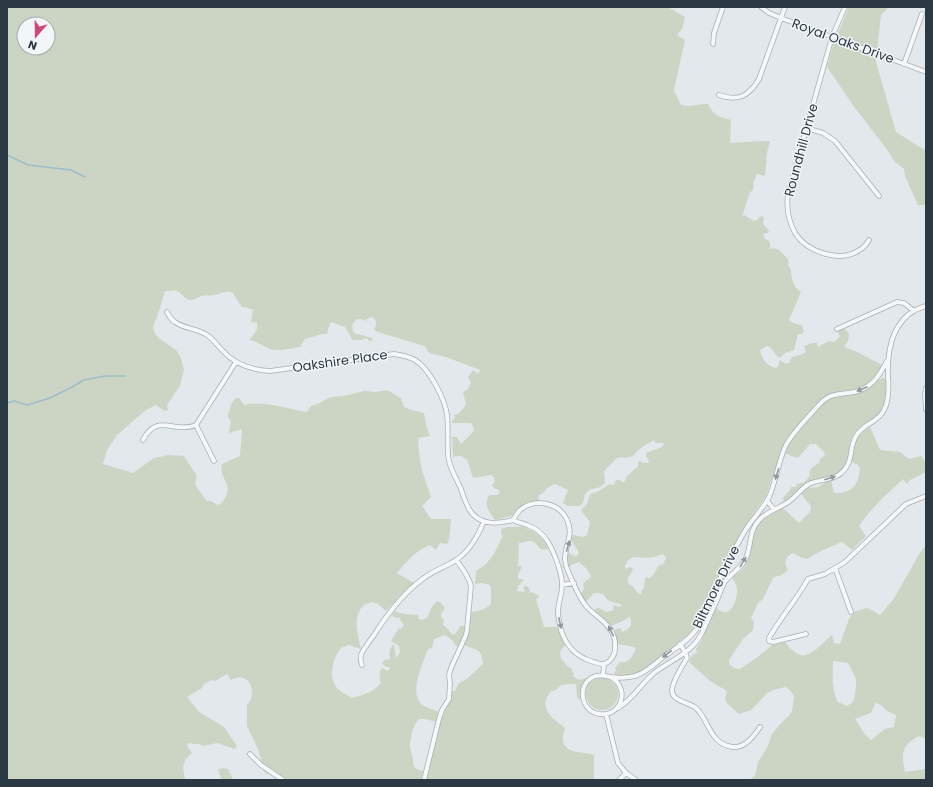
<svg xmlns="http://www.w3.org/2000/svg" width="933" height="787" viewBox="0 0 933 787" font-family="Poppins,sans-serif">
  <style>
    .green { fill: #ccd5c3; fill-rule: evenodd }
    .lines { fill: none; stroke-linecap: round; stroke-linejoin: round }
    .stream { stroke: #9dbdcb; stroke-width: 1.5 }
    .street-casing { stroke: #a7b0b5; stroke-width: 5.5 }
    .street { stroke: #f5f7f9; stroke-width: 4 }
    .oneway { fill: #90989e }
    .labels { text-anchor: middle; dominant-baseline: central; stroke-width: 3; stroke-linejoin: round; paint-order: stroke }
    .street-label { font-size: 13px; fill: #2a3943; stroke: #f2f6f8 }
  </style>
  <rect width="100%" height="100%" fill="#e2e8eb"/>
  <path class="green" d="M7,7H668L685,17L682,29L677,35L685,40L674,90C676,96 679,99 680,104C688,109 699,103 708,104C715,117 718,116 731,120L730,143L761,141H770L767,153L765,176L757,174L753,183L754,186L752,191L750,192L742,216L744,215L754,221L757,220L761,216L764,217L763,224L769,231L768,233H765L763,236L765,239L768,240L770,243V249C778,246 782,253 788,259C789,264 786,264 791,269C791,278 793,287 801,292L789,320C793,324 797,324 802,325L804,332L802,334H798L794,350L785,353L780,358L777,356L770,347L767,346L760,350C762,359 766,366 776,368L779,365V361L780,360C783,363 785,364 789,363L792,357L800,355L806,352L804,346L812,343H817L818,347L829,341L835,342L840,336L838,333L839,330L842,328C846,329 848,332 849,335L848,341L844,347L857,352L882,365C876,376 866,389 852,389V390C823,392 821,400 803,419C796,427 789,435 784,444C779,454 777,466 774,477L772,478L766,496L741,532L702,608L701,614L693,631L647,668C636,674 626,677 614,674L616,670L615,668L620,662C629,664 633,656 636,648L630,646L617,644L615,630L619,628L621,629L622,632L627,630L631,626V620L629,616L627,619L611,626C606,621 598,616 594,611L597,608H599L607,612L614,610L613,606L614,605L619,607L622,605C618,603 615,603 612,602C602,598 609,593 594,593L586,602L585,601L581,594L584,589L583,583L591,577C589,570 584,566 579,562L567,567V559L568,553L575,556H577L579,552C577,550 572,541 571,540L573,535L584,537L587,535L590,522L581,510L587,504L590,494L599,491L610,484L613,485L615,484V482L616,480H620L622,482L625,481L626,477L638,466V462L640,461L643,463H648L649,461L646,456V453L662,447L664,444L663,443H656L654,440C645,445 639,448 633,456L626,458L619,457L616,459L606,469L604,472L605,483C603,484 602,486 600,487C595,489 591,488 587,492C583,496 585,502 580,506H568L563,503L568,490L562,487L555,484L547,488L543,493L538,496L539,501L527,504L511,516L495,520C489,511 483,506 489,495H497L500,492L498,489H495L492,485L495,481L494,477L491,475L473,478L467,459L466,460C462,454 458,456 453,457L452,437H457L459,441L461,444L474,431V429L471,423H452V421L455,418L454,415L458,414L466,405L463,392L467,390L471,383L468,377L473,370L478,374L480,370L446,357L429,353L425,346L421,345L378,332L374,330C377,325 378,319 371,317L367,319L366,321C357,315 349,323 354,333L372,338L373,340L370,341L366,338L362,340H353L345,327L331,322L329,326L327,334H322L305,339L300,347C291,348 280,352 270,349C263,346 257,341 249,340C253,335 259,330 257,323L254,322H251L253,310L248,308L242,307L235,297L233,293C226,290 222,293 215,295C211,296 206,295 202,296C198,297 195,300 190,300C184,299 182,293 177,291C173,289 169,292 165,291L159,311L153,327L155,334L160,339L176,350L180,356L184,369L180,386L167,405L168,410L165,411L156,405L146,410L117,435L107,450L103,464L133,473L154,458L169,455L184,456L197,476C194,486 195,485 201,493C203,496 204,498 207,501H211L218,505C222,503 223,502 225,498C234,484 218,478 222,464L240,456L242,429L229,433L231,421C226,416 228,415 230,409C231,404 232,402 236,398H239L244,405C261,400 289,409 307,412L311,406L318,404L330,397L344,396L364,391L376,392L387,390L401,398L404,407L411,410L424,413L426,425L430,436L418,438L419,452L422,471L431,497L422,506L431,519H451L449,540L447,544L440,543L436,550L430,545C416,550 406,562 397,573L414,583L404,592L386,611L378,604L372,602C369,603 365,604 363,606C352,617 358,636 361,649L349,645C346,646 342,647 340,649C333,658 329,675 335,685C338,691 347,695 352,698C363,695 374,692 381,683C379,680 379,671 382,668L388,671L390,668L385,666L382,663L385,660L390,659C390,652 388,650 394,644L396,658L400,653L399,646L391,641L399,628L401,629L404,625L401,621L400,618L394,617L392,615L395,611L403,614L418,615L419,619L421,620L427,618C432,610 429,607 438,601L440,602L445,608L441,614V617L444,620L443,625C448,628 449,632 453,635L456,633L460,626H465L463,637L458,646H456L452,640L445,635L434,639L432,648L428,649C423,663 407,695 424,706C428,708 434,710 439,712L436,722C431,721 425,718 420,719C413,721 410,742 410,748C411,752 412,755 413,758C413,761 413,764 414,767L418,770L423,771L421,780H277L269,774H267L262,769L265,766L262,763L258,749L247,726V704L249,703C257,689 248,671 231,680L227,674L215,681L211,680L208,682L204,684L202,688L187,697L199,712L216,722L224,727L237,746L235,749L217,743L203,746L199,744H194L188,743L187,746L192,753L185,760L183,767L185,780H7ZM24,24H48V48H24ZM662,554L665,556L666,558L663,564L658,566C656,570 654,575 650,578L646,577L645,579L644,588L642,590L641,594H639L633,587L628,583V578L633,570L631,567L625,569C625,564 625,566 627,562C632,555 638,558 645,558C651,558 657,557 662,554Z
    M849,7H889L881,15L876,62L896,132L926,151V205H918L905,176L904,169L895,162L886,148L855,108L827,67L834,43H836L839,31Z
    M882,378H884L887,382C886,392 887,406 879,414C871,423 858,425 852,437C846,450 854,462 838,473C830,479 818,477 809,482C799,487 793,497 784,503L783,498L790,490L791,487H796L797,484C802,484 809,480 810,474C810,473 809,472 810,471C811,467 817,465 820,462L819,460L825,455L824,452L816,444H810L798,458L794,457L785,453C791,438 803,427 813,415C817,410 822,404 828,400C837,394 848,396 858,393C868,390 873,383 882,378Z
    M870,427L880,450L900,452L909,459L921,456L926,463V472L910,480L907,484L903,479C887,494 871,508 859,526L866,536L852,550L842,542L823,550L807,559L802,558L793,553C786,556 783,563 788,570L780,576H777L773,578L763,599L758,603L751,618L754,622L753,630L743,639L729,660V664L734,668L740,669L759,656L772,645L785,642C804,668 814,650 832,635L834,643L840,644L849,619L854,612L867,608L880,615L893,600L921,551L926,545V739L919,736C901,745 901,754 905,772L926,769V780H750L755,775L758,762L767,748L772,734L784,720L788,717L792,711L794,696L790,690L785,687L774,690L767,693L757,704L751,710L739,714L727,703L725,699L727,691L710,681L689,662L692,655L697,653L696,649L702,640L716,608C719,610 723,613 727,612C734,610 738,595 737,589C737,585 734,581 732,577C750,568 748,557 751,540C753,530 759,519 768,514C772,511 778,509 782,507L799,523L810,512L811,506L801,494L807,488C811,487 815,488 818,487C823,484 826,481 831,480L834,493C837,493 842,493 845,492C856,489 859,479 860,468L857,464L851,462C856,443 853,439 870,427ZM833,661L848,663L856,679V684L855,696L853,702L847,706L838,702C831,690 833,675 833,661ZM875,703L881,705L887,711L896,715L894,727L885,729L871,740L864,733L855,719L871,713Z
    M520,526C533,530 543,536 548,549C536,552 540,542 530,541C527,541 523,543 519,543L518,566H522L518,575V579H522L524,580L518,586L517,591L525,592L523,587L524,586H527L530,590L529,593L532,592L539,596V597L536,599L544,627H557L565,645L560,652L561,659C565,661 566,667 571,668L574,674L573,676L579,680L586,678L587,679L582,689L581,698L579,700L577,697L576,684C572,684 566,684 562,685C557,687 558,691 551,691C537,708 552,718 565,728C564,732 562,737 563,741C566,755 584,751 594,755V779L592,780H426L441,718L450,701L452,691H455L458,684L468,678L483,664C481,647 478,651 464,645C470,633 470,625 471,612C479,611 485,610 491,604V590L490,585L482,583L475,584L476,571L486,564L494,554L502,537L501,529L507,527H519Z
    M586 694a16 16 0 1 1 32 0a16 16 0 1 1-32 0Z
    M222,768L228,769L233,780H222L218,770Z"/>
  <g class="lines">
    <path class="stream" d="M7,155L28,165L71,170L85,177
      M7,403L14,401L27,405L50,398L70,388L84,380L105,376H125"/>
    <g class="street-casing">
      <path id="street" d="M761,7L769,13L781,18L926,72
        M845,7L832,37L788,194C786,208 788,220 795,233C807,252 841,264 861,249C865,247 867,243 869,240
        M713,44L714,33L723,7
        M904,64L922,14
        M719,95C738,102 749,96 759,79L785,7
        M806,128L823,133L835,141L879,196
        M167,312C169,316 172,320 175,322C184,329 197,328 207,335C213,339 217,345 222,350C234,364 252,370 270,371L394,354C402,355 409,357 415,360C429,368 445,399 447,415C449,430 446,446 449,461C451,470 457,480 461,489C463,496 466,503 469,509C479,526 497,524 513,520C518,523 522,523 527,525C536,528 543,534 548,542C554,552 561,571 562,582C563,592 558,602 558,612C558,618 560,624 561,630C566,646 575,656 591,661C594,662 599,664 603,664C610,663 615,655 615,649C617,625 598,620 586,606C578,596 573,582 568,571C566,567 565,563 565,559C565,545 574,534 567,520C559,502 535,498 520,510C517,513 515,517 513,520
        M837,329L897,302L904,303L914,311
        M926,388L925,394L926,410
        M196,425L214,461
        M143,440C157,412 174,434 196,425L236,362
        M767,501L774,509
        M835,568L851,612
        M562,585L574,583
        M806,634L773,642L769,641V638C781,617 797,599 808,579L825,574L845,562L906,504L926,496
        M680,644L685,652L687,658C682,667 672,681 672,691C673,702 689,702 696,708C704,715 707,727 714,736C721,746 736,751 746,743C752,739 756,733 760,727
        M362,665C361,662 360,658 361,655C362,651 371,639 374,635C388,613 403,593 424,578C434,570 446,567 456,560C470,551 478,536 484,521
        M603,675L604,664
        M611,677C633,691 618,721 595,713C580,707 578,685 593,677C599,674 604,676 611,677C618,678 627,678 635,676C645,673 654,665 662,658C673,650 687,642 695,631C701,624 704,615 707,607C711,597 716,587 721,577C729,561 737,544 746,529C753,518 763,509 769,497C776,481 778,462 786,445C793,432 808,417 818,406C830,392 838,395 854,392C871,389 880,375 887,361
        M618,708C633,699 641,684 654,673C671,660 692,653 702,633C707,622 712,611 717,600C719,595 721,589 724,583C730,574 740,570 746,558C752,545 748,531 760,519C769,510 781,508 791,500C797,495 802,488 809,484C819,479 831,481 840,474C855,462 848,449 856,436C863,424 876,423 883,412C889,402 889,388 888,377C887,352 891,324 915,310C918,309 922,307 926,306
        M606,714L618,763L626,773L636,780
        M250,754L261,765L283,780
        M424,780L439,719L442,710L449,699L450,684L449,675L451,668L466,635L467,629L471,586C469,576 462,568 456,560
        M619,780L626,773"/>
    </g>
    <use href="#street" class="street"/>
  </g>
  <defs><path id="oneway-solid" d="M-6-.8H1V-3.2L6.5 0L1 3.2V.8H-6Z"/></defs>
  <g class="oneway">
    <use href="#oneway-solid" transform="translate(862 389) rotate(157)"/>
    <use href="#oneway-solid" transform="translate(777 474) rotate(107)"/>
    <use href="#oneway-solid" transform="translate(830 478) rotate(-17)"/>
    <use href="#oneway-solid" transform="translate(568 546) rotate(-75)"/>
    <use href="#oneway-solid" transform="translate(743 562) rotate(-59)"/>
    <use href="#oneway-solid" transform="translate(560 623) rotate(77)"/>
    <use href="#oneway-solid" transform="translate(611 631) rotate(-117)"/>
    <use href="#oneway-solid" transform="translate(667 654) rotate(142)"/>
  </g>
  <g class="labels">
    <g class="street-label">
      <text transform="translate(843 41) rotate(20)">Royal Oaks Drive</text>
      <text transform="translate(801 150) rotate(-75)">Roundhill Drive</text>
      <text transform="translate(340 361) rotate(-8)">Oakshire Place</text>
      <text transform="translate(716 587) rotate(-64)">Biltmore Drive</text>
    </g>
  </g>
  <rect width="933" height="787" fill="none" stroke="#2a3943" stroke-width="16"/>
  <g transform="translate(36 36) rotate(200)"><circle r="19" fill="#f2f6f8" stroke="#a2aab0"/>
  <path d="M0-3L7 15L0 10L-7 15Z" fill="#cf487a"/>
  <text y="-6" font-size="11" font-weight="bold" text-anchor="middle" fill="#2a3943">N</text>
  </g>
</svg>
